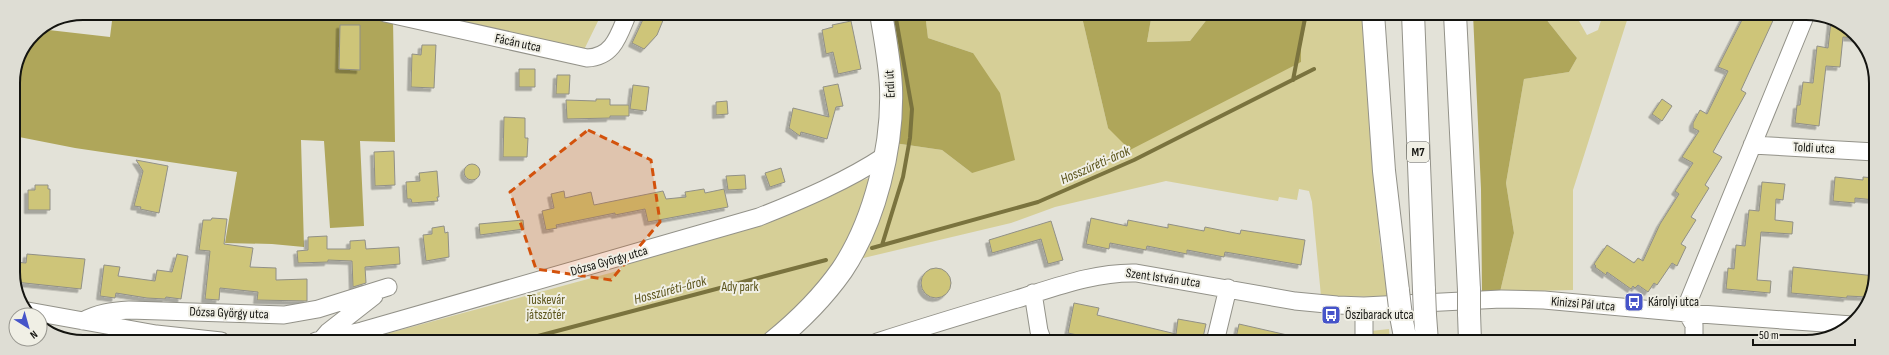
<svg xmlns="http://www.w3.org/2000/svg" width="1889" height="355" viewBox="0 0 1889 355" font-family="'Sofia Sans Condensed',sans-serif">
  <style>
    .green { fill: #d6cf97 }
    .forest { fill: #afa65a }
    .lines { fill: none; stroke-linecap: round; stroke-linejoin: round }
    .stream { stroke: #7a733e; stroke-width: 4 }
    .building { fill: #cec579; stroke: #919087; filter: url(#shadow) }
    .minor-casing { stroke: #939289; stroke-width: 19 }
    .major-casing { stroke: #939289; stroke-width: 24 }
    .highway-casing { stroke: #939289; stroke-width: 24 }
    .minor { stroke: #fff; stroke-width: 17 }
    .major { stroke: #fff; stroke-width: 22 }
    .highway { stroke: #fff; stroke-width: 22 }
    .highway-bridge-casing { stroke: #939289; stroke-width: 24; stroke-linecap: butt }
    .highway-bridge { stroke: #fff; stroke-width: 22 }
    .marked { fill: #d3520c; fill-opacity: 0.2; stroke: #d3520c; stroke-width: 3; stroke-dasharray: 8 5; stroke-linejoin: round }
    .labels { text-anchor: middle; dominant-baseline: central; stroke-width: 4; stroke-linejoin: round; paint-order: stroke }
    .shield { fill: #f0efe5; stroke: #565650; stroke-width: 1 }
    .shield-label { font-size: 12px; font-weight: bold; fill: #141410 }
    .street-label { font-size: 13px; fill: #141410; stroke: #f0efe5 }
    .park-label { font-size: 13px; fill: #5c551c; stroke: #f0efe5 }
    .poi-label { font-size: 13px; fill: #141410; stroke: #f0efe5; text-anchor: start }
    .water-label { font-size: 14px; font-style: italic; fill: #5a531a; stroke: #f0efe5 }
    .rim { fill: none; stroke: #141410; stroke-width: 2 }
  </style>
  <defs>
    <filter id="shadow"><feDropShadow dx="-3.5" dy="3.5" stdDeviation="0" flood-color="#0004"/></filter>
  </defs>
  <rect width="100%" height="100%" fill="#e3e2d8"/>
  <path class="green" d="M393,13H597L601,15L579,60Z
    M925,13H1081L1108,128L1301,62V46L1308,13H1363L1380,245L1388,297L1321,296L1312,202L1309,191L1299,189L1297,200L1279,197L1278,201L1166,181L1055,207L1011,223L855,260L894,143L942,150L972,173L973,53L928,38Z
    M1152,13H1212L1190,41L1147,42Z
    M1542,14H1575L1587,35L1598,30L1603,14H1629L1573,190V290L1500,292L1514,233L1506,183L1524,79L1569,72L1577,58Z
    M872,177C867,192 862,209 856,224C837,269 798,312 759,342L360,341L621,270L620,265C667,253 716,240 762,222C799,208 834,189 872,177Z
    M1389,329L1390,342H1371V331Z"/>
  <path class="forest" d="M113,13H354L393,19L395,142L360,141L364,226L330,228L324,141L301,140L304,247L272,244L225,243L237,172L75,148L14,136C13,101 6,52 40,29L110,37Z
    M887,13H925L928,38L973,53L1000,93L1015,160L972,173L942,150L894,143Z
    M1081,13H1152L1147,42L1190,41L1212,13H1308L1301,46V62L1130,150L1108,128Z
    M1473,14H1542L1577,58L1569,72L1524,79L1506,183L1514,233L1500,292H1482L1481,189Z"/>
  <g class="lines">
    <path class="stream" d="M1293,80L1306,13
      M882,245L903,177L910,138L912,109L895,13
      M872,248L1038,202L1134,160L1314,69
      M519,341L826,260"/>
  </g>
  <path class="building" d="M646,13H666L657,35L644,49L632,43Z
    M1745,14H1776L1741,90L1746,93L1713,152L1722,157L1705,185L1709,188L1691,217L1696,220L1681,244L1686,247L1677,266L1672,263L1657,285L1654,283L1648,292L1638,285L1635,288L1633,286L1631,289L1607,272L1606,275L1595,267L1596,266L1594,264L1607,245L1634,263L1638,258L1643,261L1660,224L1679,194L1675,191L1693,163L1682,157L1699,131L1693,128V123L1700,110L1707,114L1728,71L1718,67Z
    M851,21L861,69L838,74L833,52L826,54L822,30L833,27L832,25Z
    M1831,21L1852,31L1857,38L1843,37L1840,67L1826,66L1819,126L1795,123L1797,105H1800L1803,82L1813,83L1817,46L1828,48Z
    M340,25H360V70L339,69Z
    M422,45H436L434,88L411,87L412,54L421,55Z
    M519,69H535V87H519Z
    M557,75H570L569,94H556Z
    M838,84L843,106L836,107L827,139L801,132L800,136L789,128L793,108L829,117L823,87Z
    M633,85L649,87L646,111L630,109Z
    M596,99H610V105H629V116H610V118L567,119L566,100L596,101Z
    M1662,99L1672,106L1662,121L1652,114Z
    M727,101L728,114L716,115V102Z
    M504,117L525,118V138H528L527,157H503Z
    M394,151L395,185L375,186L374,152Z
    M136,160L168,166L159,213L140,209L141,207L134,206L143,171Z
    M464 172a8 8 0 1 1 16 0a8 8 0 1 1-16 0Z
    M781,168L785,182L770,187L765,173Z
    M437,171L439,197H437L438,201L412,203L411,199H407L406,182L420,181L419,173Z
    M745,175L746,189L728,190L726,176Z
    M1835,177L1863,180V177L1875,178V200L1855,198V203L1833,201Z
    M1762,182L1785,184L1783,200L1776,199L1775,220L1793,222L1792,234L1761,232L1757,280L1771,281L1770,293L1726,289L1728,268L1734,269L1736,245L1745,246L1749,210L1759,211Z
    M35,185H48V189H50V210H28V190H35Z
    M704,189L705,193L724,189L728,207L648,222L645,209L615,215V213L556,225L557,228L546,230L542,211L554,208L551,194L564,191L565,198L591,192L594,205L663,191L666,199L686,197L685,192Z
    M212,218L227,219L224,244L253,248L250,267L276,268V280L307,279V301L257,300L258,292L220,288L219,300L205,299L210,251L199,250L203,220H211Z
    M1091,218L1127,226L1128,220L1168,228V224L1204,231L1205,227L1240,234L1241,230L1305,240L1301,265L1225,252L1224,257L1187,250V254L1147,246L1146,250L1110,243L1109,249L1086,244Z
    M523,220L524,229L480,235L479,224Z
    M1051,221L1063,260L1048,264L1041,239L992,253L989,240Z
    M444,226L445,233L448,232L449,257L426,261L423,235L432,234V228Z
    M327,236V249H350V241L365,240L366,249L399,247L400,264L365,267L366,283L353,287L352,261L328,260V262L298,263L297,251L308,250V237Z
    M27,254L85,259L81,289L15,282V262L26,263Z
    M177,254L188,256L181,299L166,297L165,299L147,298L116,293L115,298L100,296L104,265L120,267L118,276L155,281L157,270L172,272Z
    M1793,267L1875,276V281L1867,297L1847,296V298L1791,293Z
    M921 283a15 15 0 1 1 30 0a15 15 0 1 1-30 0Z
    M1074,303L1099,308L1097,315L1176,334L1178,319L1206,324L1202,342H1110L1068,333Z
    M1239,324L1296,337V342H1235Z"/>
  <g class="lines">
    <g class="minor-casing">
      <path id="minor" d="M385,13L587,58C614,57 619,34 628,13
        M1752,145L1875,152
        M1033,293L1039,331L1043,342
        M1364,306V342
        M28,311L156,334L221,341
        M83,321C98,313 112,311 129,310L284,315L318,309L388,287
        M322,339L328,332L374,296
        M316,341L362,331L759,217C802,200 847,181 886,155
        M877,342C924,327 970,313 1017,299C1056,287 1095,272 1136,273L1295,301L1337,305L1364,306L1501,299L1544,300L1687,313L1852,325
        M1215,342L1228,288
        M1694,342V325L1687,313L1689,300L1806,14"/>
    </g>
    <g class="major-casing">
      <path id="major" d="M773,342C799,321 823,297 842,270C875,221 893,146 891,88C890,63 885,38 881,13"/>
    </g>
    <g class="highway-casing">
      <path id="highway" d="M1373,13L1384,171L1398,291
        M1413,13L1424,290
        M1455,14L1469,290
        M1469,313L1470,342
        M1425,315L1427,342
        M1401,316L1406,342"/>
    </g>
    <use href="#minor" class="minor"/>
    <use href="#major" class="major"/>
    <use href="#highway" class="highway"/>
    <g class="highway-bridge-casing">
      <path id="highway-bridge" d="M1424,290L1425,315
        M1469,290V313
        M1398,291L1401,316"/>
    </g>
    <use href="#highway-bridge" class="highway-bridge"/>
  </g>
  <path class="marked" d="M588,130L651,160L660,222L611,280L536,269L510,192Z"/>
  <defs>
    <g id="bus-square" transform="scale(1)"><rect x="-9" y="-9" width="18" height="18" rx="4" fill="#4654c9" stroke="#f0efe5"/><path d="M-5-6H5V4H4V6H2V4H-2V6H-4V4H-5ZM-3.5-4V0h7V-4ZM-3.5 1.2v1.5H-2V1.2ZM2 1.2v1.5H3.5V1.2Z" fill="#fff"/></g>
  </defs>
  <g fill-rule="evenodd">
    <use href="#bus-square" x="1634" y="302"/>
    <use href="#bus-square" x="1331" y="315"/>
  </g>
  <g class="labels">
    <rect class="shield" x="1407" y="142" width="22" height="20" rx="3"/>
    <g class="shield-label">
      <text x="1418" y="152">M7</text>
    </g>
    <g class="street-label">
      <text transform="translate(518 43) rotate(12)">Fácán utca</text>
      <text transform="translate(890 84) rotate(-93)">Érdi út</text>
      <text transform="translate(1814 148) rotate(3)">Toldi utca</text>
      <text transform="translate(609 261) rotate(-16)">Dózsa György utca</text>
      <text transform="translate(1163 278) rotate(8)">Szent István utca</text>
      <text transform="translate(1583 304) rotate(5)">Kinizsi Pál utca</text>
      <text transform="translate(229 313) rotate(2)">Dózsa György utca</text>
    </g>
    <g class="park-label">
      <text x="740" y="287">Ady park</text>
      <text x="546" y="300">Tüskevár<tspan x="546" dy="15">játszótér</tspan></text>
    </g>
    <g class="poi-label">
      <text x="1648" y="302">Károlyi utca</text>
      <text x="1345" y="315">Őszibarack utca</text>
    </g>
    <g class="water-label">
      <text transform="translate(1095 165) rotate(-24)">Hosszúréti-árok</text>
      <text transform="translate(670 290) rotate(-15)">Hosszúréti-árok</text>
    </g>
  </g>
  <path d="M0 0H1889V355H0ZM83 20H1806A63 63 0 0 1 1869 83V272A63 63 0 0 1 1806 335H83A63 63 0 0 1 20 272V83A63 63 0 0 1 83 20Z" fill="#deddd4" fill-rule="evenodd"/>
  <path class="rim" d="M83 20H1806A63 63 0 0 1 1869 83V272A63 63 0 0 1 1806 335H83A63 63 0 0 1 20 272V83A63 63 0 0 1 83 20Z"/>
  <g transform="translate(28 327) rotate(143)"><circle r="19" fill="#f0efe5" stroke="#989790"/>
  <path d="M0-3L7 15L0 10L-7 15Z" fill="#4654c9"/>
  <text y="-6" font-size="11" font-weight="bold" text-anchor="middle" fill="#141410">N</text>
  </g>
  <path d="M1753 339v6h102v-6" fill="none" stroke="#141410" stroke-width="2"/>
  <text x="1759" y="339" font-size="12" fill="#141410" stroke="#f0efe5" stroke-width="3" paint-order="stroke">50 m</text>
</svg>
